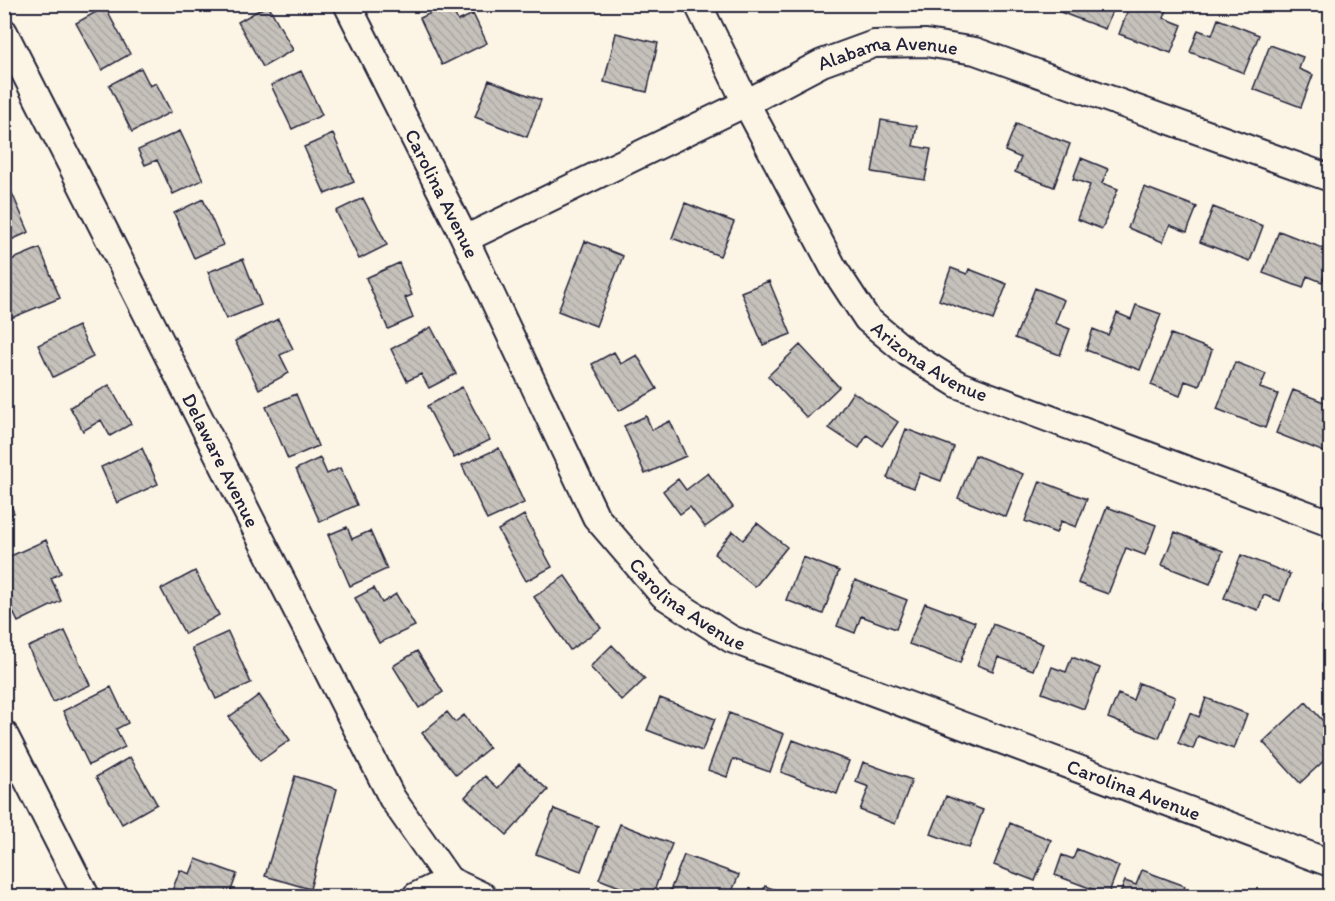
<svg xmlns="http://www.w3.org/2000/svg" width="1335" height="901" viewBox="0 0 1335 901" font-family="Itim,sans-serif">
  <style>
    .building { fill: url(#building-back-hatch); stroke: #22223b; stroke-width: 1.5 }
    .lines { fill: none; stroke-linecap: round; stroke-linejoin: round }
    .street-casing { stroke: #22223b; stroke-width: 30 }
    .street { stroke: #fcf5e5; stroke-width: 26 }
    .labels { text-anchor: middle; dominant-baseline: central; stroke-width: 4.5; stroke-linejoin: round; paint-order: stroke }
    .street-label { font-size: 20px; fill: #22223b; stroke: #fcf5e5 }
  </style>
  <defs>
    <pattern id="building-back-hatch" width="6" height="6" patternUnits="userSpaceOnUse" patternTransform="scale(1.5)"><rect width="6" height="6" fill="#c6c1bb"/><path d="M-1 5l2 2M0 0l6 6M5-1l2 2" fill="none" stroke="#aaa6a2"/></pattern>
  </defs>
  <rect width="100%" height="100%" fill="#fcf5e5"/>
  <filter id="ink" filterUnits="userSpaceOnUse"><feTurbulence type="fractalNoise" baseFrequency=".0167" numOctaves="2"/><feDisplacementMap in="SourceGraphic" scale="12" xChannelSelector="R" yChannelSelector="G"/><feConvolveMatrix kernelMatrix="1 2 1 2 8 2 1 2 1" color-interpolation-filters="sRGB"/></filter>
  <g filter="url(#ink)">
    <path class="building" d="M450,4L458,21L473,14L487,43L442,65L420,18Z
      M787,4H806L804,11Z
      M1057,4H1115L1105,29L1055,10Z
      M1130,4L1168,7L1164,18L1182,25L1171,53L1119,34Z
      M268,5L293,50L263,67L238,22Z
      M105,7L130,54L102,70L76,23Z
      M1218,19L1259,35L1244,73L1190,52L1198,30L1212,35Z
      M616,33L658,43L647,92L604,82Z
      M1270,45L1303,57L1299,69L1313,75L1301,107L1253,89Z
      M141,68L150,86L156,83L171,112L132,132L109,85Z
      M301,71L322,115L292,129L271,85Z
      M489,80L541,100L527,137L475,117Z
      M1330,93V111L1324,109Z
      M881,120L917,126L913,146L931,149L925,180L872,172Z
      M1016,124L1070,144L1054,187L1015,172L1021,158L1005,151Z
      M180,131L203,180L173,194L157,160L145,165L138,150Z
      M333,134L354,182L325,194L304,147Z
      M1081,158L1108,169L1102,183L1118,189L1102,229L1077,219L1090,185L1073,179Z
      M8,184L29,232L4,243V186Z
      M1144,187L1197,207L1187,232L1170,225L1163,242L1128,228Z
      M363,198L387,245L359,259L336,211Z
      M203,199L223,245L194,258L174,213Z
      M685,203L734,222L720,256L672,238Z
      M1213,207L1263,226L1250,261L1200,242Z
      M1279,231L1330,251V259L1322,282L1307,276L1303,288L1263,273Z
      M585,241L623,256L596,326L558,311Z
      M40,248L60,298L4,321V289L12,285L4,263Z
      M243,259L261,305L226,319L208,272Z
      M399,263L412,295L405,298L413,318L388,329L366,278Z
      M951,268L967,274L969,269L1007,284L993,320L939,300Z
      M769,281L791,334L763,345L741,292Z
      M1035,288L1064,300L1055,323L1070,329L1060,355L1015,338Z
      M1136,305L1161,314L1140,370L1086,350L1093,329L1108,335L1117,313L1131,319Z
      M278,319L293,349L280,355L289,373L259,389L235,341Z
      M78,326L93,357L53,377L38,345Z
      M431,327L456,374L429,388L421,374L407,381L391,349Z
      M1171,334L1212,350L1199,386L1185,381L1180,396L1151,385Z
      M800,345L839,387L807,418L768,376Z
      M614,352L621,364L637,355L657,389L619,411L592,364Z
      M1235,362L1266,374L1260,388L1278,394L1265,428L1217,409Z
      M109,385L131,424L110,436L101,420L83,431L70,407Z
      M462,387L490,440L454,458L427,406Z
      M1293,390L1329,404L1323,420L1330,422L1329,454L1276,433Z
      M853,392L898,422L882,446L867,435L859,448L829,428Z
      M296,394L318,446L288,459L266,407Z
      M646,416L652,430L670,421L686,456L645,474L624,426Z
      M906,429L954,447L941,481L920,473L914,488L887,478Z
      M142,448L158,484L117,503L101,467Z
      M499,448L524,503L487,520L462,465Z
      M975,455L1023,474L1006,517L958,498Z
      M320,458L327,474L340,468L357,505L320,522L296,469Z
      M708,473L733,507L705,527L690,507L680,514L663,491L678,479L686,490Z
      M4,474L11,489L5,492L14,513L4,518Z
      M1040,481L1087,499L1076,527L1061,521L1056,533L1025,521Z
      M1107,507L1156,525L1145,555L1126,548L1108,594L1078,583Z
      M524,515L552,567L526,581L498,530Z
      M757,523L787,547L755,587L714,554L733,531L743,540Z
      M347,527L352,539L370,531L387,569L350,586L328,535Z
      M1175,532L1223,551L1210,584L1162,565Z
      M46,540L61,573L51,578L61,601L18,622L4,593V559Z
      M1241,555L1290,574L1280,601L1264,595L1258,610L1224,598Z
      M803,557L839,571L823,614L786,600Z
      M195,571L219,615L185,634L161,589Z
      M565,576L601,628L570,650L534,597Z
      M855,580L907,600L896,629L861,616L855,633L837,626Z
      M374,588L382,603L396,594L415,626L379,643L355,598Z
      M925,603L975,622L960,663L909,644Z
      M1330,604V664H1325L1323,605Z
      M993,624L1043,644L1033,670L998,657L993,671L977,665Z
      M65,631L90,685L53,702L28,647Z
      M228,632L251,683L216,699L192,648Z
      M612,645L645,679L622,701L590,667Z
      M417,651L443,692L419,708L393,666Z
      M1072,657L1100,668L1084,709L1042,693L1052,667L1066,672Z
      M1139,683L1175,697L1159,738L1108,718L1118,694L1133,700Z
      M111,687L128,723L116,729L125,747L89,765L63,711Z
      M259,695L290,740L260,761L229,717Z
      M660,698L715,719L702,751L647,730Z
      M1206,698L1247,714L1234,749L1198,736L1193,749L1178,743L1190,713L1199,717Z
      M1306,702L1330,729V755L1300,783L1263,742Z
      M447,712L455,722L464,715L489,748L456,775L422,733Z
      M729,713L784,734L770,772L733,759L727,777L708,770Z
      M793,740L849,761L837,794L781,772Z
      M130,757L157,804L122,824L96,777Z
      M863,762L912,780L895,824L860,810L869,787L856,782Z
      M519,764L548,790L507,835L465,797L485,776L498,788Z
      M295,776L337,789L310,889L265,876Z
      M946,796L983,810L969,848L931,834Z
      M554,809L598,826L581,871L536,854Z
      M1010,823L1051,840L1035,881L994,865Z
      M620,824L672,844L652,896H643L599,879Z
      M1077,849L1119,866L1108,895L1055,875L1062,855L1073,859Z
      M684,855L739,875L730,896H668Z
      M196,859L237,874L229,896H170L180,870L190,874Z
      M1142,870L1185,886L1182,896H1119L1125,881L1136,885Z
      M765,886L792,896H761Z"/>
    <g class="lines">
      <g class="street-casing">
        <g id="street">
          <path id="s1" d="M347,4L465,239L596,517L663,595L731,639L1330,863"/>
          <path id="s2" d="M698,4L746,103L833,267L867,319L909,354L959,385L1330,523"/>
          <path id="s3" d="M4,32L392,798L449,880"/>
          <path id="s4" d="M465,239L746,103L822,63L874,44L926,43L975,51L1330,178"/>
          <path d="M4,734L86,896"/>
          <path d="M416,896L449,880L483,896"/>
        </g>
      </g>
      <use href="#street" class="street"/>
    </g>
  </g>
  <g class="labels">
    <g class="street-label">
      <text stroke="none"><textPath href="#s4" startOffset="466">Alabama Avenue</textPath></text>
      <text stroke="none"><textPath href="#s1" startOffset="212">Carolina Avenue</textPath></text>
      <text stroke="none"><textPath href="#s2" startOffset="434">Arizona Avenue</textPath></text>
      <text stroke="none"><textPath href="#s3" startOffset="480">Delaware Avenue</textPath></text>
      <text stroke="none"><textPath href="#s1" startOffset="698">Carolina Avenue</textPath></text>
      <text stroke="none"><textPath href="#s1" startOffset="1184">Carolina Avenue</textPath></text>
    </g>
  </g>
  <rect width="1335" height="901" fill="none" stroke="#fcf5e5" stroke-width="24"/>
  <rect x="12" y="12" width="1311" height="877" fill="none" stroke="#22223b" stroke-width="2" filter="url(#ink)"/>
</svg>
